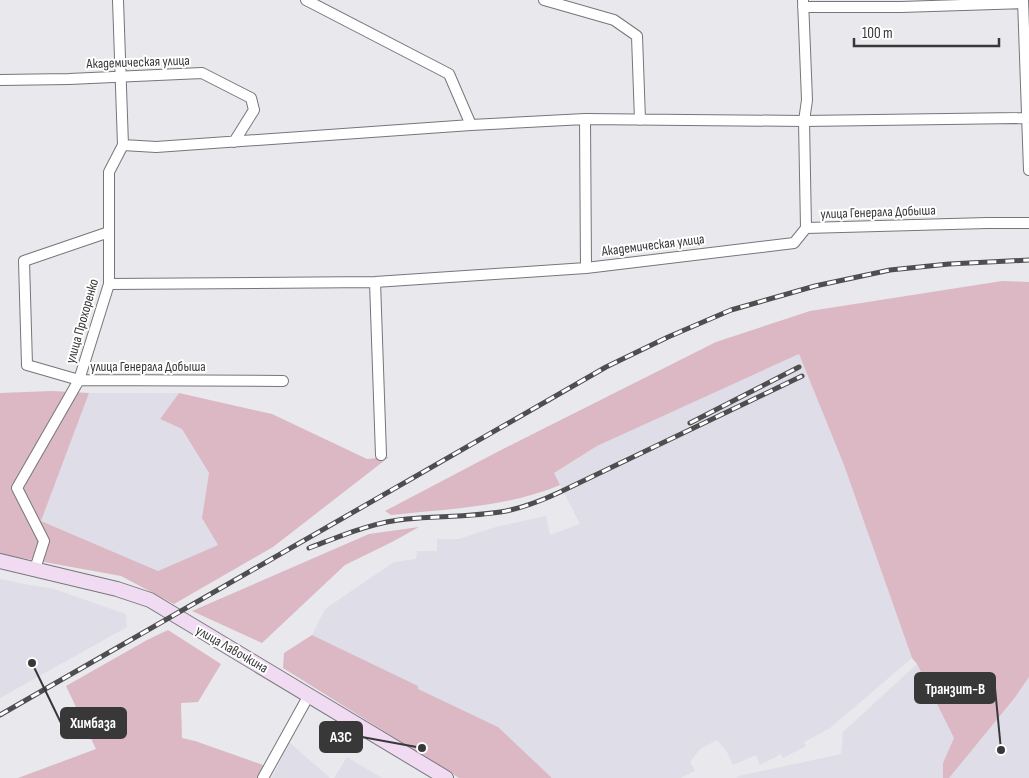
<svg xmlns="http://www.w3.org/2000/svg" width="1029" height="778" viewBox="0 0 1029 778" font-family="'Sofia Sans Condensed',sans-serif">
  <style>
    .built { fill: #dedde8 }
    .green { fill: #dbb8c3 }
    .lines { fill: none; stroke-linecap: round; stroke-linejoin: round }
    .street-casing { stroke: #76767a; stroke-width: 12 }
    .secondary-casing { stroke: #76767a; stroke-width: 16 }
    .street { stroke: #fff; stroke-width: 10 }
    .secondary { stroke: #f1dbf3; stroke-width: 14 }
    .rail-casing { stroke: #4e4e50; stroke-width: 5 }
    .rail { stroke: #fff; stroke-width: 3; stroke-dasharray: 9; stroke-linecap: butt }
    .labels { text-anchor: middle; dominant-baseline: central; stroke-width: 4; stroke-linejoin: round; paint-order: stroke }
    .street-label { font-size: 14px; fill: #383839; stroke: #fff }
    .leader { fill: none; stroke: #383839; stroke-width: 2 }
    .callout-dot { fill: #383839; stroke: #fff; stroke-width: 2 }
    .callout { fill: #383839; stroke: #383839; stroke-width: 2 }
    .callout-label { font-size: 15px; text-anchor: middle; font-weight: bold; fill: #fff }
  </style>
  <rect width="100%" height="100%" fill="#e9e8ec"/>
  <path class="built" d="M799,354L844,465L912,658L830,728L804,742L806,746L783,758L781,754L760,765L756,755L733,765L727,752L717,740L700,749L690,762L695,771L680,778H552L498,727L417,689L418,686L312,635L325,609L394,562L416,559L417,551H437V539H459L496,527L546,516L550,535L580,524L554,473L597,446Z
    M89,393H179L160,419L182,429L209,473L202,518L218,545L158,571L41,521Z
    M0,579L29,585L51,588L126,614L127,627L0,698Z
    M917,664L954,738L943,763V778H736L739,776L841,754L843,732Z
    M1029,677V778H949L1014,700Z
    M289,742L330,778H272Z
    M347,757L382,778H334Z"/>
  <path class="green" d="M1002,281L1029,282V677L1014,699L949,778H943V763L954,738L917,664L912,658L844,465L799,354L597,446L554,473L560,485C508,507 447,509 391,515L385,511L501,450L716,342L810,311Z
    M52,391L89,393L41,521L158,571L218,545L202,518L209,473L182,429L160,419L179,393L272,414L367,459L389,457L273,547L174,604L121,576L0,554V393Z
    M419,527L392,542L345,565L262,643L192,611L369,534Z
    M168,630L221,664L198,702L181,703L182,738L195,741L266,766L258,778H18L96,749L66,686L147,640Z
    M312,635L418,686V689L498,727L552,778H459L283,668L284,653Z"/>
  <g class="lines">
    <g class="street-casing">
      <path id="street" d="M306,0L449,74L471,125
        M544,0L614,20L637,36L640,120
        M803,0L807,100L804,121L806,228L987,223H1029
        M1023,0L1029,170
        M803,7H901L1023,3
        M0,80L69,79L202,73L251,98L254,110L234,142
        M123,145L156,147L471,125L585,119
        M806,228L794,243L586,268L585,119L804,121L1027,118
        M109,232L24,261L27,365L79,380L283,381
        M375,282L381,455
        M109,284L375,282L586,268
        M35,569L44,541L17,488L79,380L109,284V172L123,145L118,0
        M263,778L309,695"/>
    </g>
    <g class="secondary-casing">
      <path id="secondary" d="M0,561L117,589L150,600L446,778"/>
    </g>
    <use href="#street" class="street"/>
    <use href="#secondary" class="secondary"/>
    <g class="rail-casing">
      <path id="rail" d="M690,423L799,367
        M309,548C341,536 373,522 407,519C440,516 473,517 506,511C525,507 543,500 560,492L802,376
        M0,715L606,367L668,337L731,310L815,286L890,270L949,264L1029,260"/>
    </g>
    <use href="#rail" class="rail"/>
  </g>
  <g class="labels">
    <g class="street-label">
      <text transform="translate(138 62) rotate(-2)">Академическая улица</text>
      <text transform="translate(878 212) rotate(-2)">улица Генерала Добыша</text>
      <text transform="translate(653 245) rotate(-7)">Академическая улица</text>
      <text transform="translate(82 321) rotate(-74)">улица Прохоренко</text>
      <text x="148" y="366">улица Генерала Добыша</text>
      <text transform="translate(232 649) rotate(30)">улица Лавочкина</text>
    </g>
  </g>
  <path class="leader" d="M1001 750L995 688M32 663L61 723M422 748L362 737"/>
  <g class="callout-dot">
    <circle cx="1001" cy="750" r="5"/>
    <circle cx="32" cy="663" r="5"/>
    <circle cx="422" cy="748" r="5"/>
  </g>
  <g class="callout">
    <rect x="915" y="673" width="80" height="30" rx="5"/>
    <rect x="61" y="708" width="65" height="30" rx="5"/>
    <rect x="320" y="722" width="42" height="30" rx="5"/>
  </g>
  <g class="callout-label">
    <text x="955" y="694">Транзит-B</text>
    <text x="93" y="728">Химбаза</text>
    <text x="341" y="742">АЗС</text>
  </g>
  <path d="M854 38v8h145v-8" fill="none" stroke="#383839" stroke-width="2.5"/>
  <text x="862" y="38" font-size="15" fill="#383839" stroke="#ffffff" stroke-width="4" paint-order="stroke">100 m</text>
</svg>
